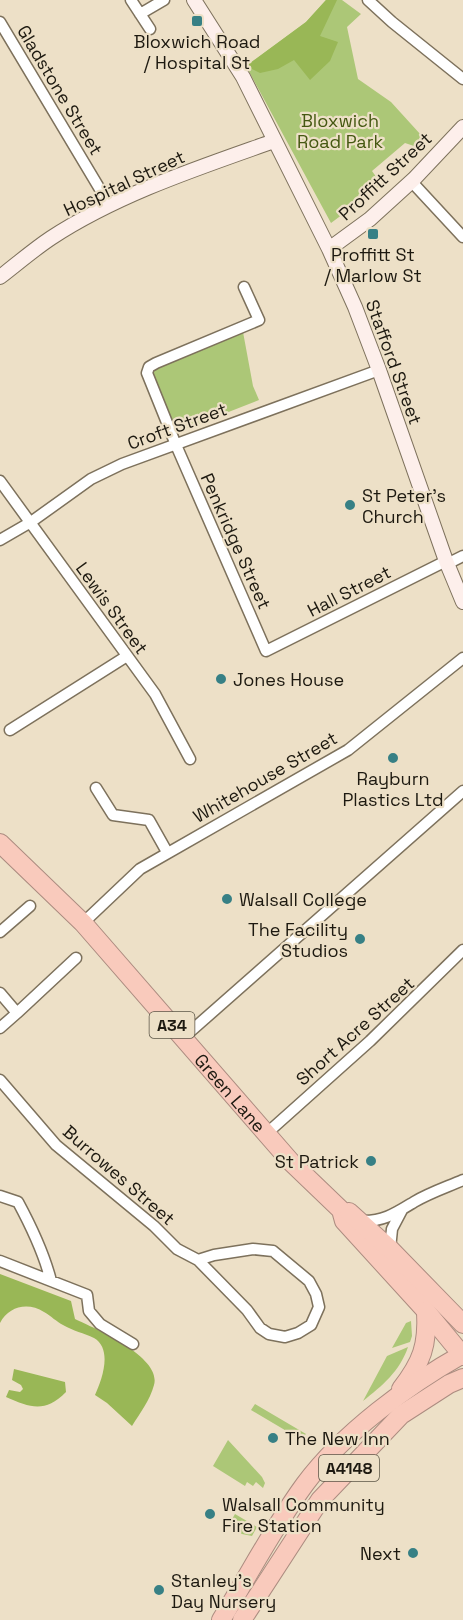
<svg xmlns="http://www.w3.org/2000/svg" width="463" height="1620" viewBox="0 0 463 1620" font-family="'Space Grotesk',sans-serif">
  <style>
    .green { fill: #acc777 }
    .forest { fill: #99b756 }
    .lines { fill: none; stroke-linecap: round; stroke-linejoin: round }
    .street-casing { stroke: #7d715c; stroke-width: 13 }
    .secondary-casing { stroke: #7d715c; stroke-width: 16 }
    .highway-casing { stroke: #ac8c80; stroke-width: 20 }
    .street { stroke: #fff; stroke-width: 10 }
    .secondary { stroke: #fdefeb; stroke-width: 14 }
    .highway { stroke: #f9cabc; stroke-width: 18 }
    .poi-dot { fill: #378085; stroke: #ede0c7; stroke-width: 2 }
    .labels { text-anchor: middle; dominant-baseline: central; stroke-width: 4.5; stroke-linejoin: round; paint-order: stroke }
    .shield { fill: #ede0c7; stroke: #5b5547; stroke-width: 1.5 }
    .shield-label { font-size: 16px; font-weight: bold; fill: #1d1910 }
    .poi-label { font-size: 18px; fill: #1d1910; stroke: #ede0c7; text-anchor: start }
    .street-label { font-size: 18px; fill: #1d1910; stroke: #ede0c7 }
    .park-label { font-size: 18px; fill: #455812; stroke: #ede0c7 }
  </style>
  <rect width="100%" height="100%" fill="#ede0c7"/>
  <path class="green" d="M326,0H342L361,14L347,27L358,79L391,102L421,135V138L414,146L405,143L372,171L382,185L331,223L246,66L306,22Z
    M243,332L253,386L259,400L180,431L175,430L153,376L154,367Z
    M411,1321L412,1336L410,1342L392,1348L406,1323Z
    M408,1347C400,1371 382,1386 363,1401L387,1356Z
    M255,1404L306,1434L300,1439L251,1410Z
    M228,1440L262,1477L265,1483L263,1488L256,1482L253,1486L247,1482L245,1486L213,1466Z
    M235,1514L257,1527L252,1536L242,1534L228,1526Z"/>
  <path class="forest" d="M326,0H337L320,36L338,42L330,61L310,80L294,60L278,69L260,73L246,66L306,22Z
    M0,1274L71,1301L75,1319C96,1329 162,1357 154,1385C150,1400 140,1413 132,1426L107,1403L95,1395C102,1380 113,1349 94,1338C84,1333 73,1331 63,1325C57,1322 51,1316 44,1312C28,1302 9,1306 0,1323Z
    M14,1369L65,1382L66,1392C45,1413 31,1408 6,1397L9,1390L20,1392L23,1389L21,1385L12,1380Z"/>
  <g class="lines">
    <g class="street-casing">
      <path id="street" d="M131,0L150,29
        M368,0L392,22L463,79
        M140,14L164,0
        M0,22L110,206
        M411,181L463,237
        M244,287L259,320L156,363L149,367L147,373L176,445L266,651L446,561
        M0,481L155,694L190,759
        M0,540L31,522L91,479L122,464L379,370
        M447,564L463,556
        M10,730L127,656
        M96,788L113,815L149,820L167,852
        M83,923L140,869L348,750L463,658
        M0,932L30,906
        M0,993L17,1013L0,1028
        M17,1013L76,958
        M183,1038L463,791
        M0,1080L56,1145L154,1226L177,1249L198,1260L247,1310L260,1328L269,1334L285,1337L298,1333L311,1325L319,1307L316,1294L309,1281L273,1251L253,1249L214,1255L198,1260
        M266,1134L370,1041L463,950
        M0,1196L18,1202C32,1228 44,1253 51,1281
        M361,1221C383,1222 396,1213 414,1202C429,1193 447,1187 463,1180
        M390,1249L392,1229L402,1210
        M0,1261L87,1295L89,1311L100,1324L133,1344"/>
    </g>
    <g class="secondary-casing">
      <path id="secondary" d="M194,0L243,77L329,249L355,307L379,370L446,561L463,602
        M329,249L370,219L414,179L463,127
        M0,277C17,264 33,250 51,238C118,194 198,168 274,141"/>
    </g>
    <g class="highway-casing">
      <g id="highway">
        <path id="s1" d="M0,843L83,923L291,1162L341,1210L344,1221L426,1311L463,1356"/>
        <path d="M349,1212L390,1249L463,1324"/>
        <path d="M401,1389C422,1362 428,1345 426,1311"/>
        <path d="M221,1620C249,1575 274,1526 305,1484C342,1434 409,1384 463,1354"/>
        <path d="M242,1620L320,1500L401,1415L449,1384L463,1378"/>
      </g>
    </g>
    <use href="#street" class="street"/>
    <use href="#secondary" class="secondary"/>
    <use href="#highway" class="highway"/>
  </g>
  <g class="poi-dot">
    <rect x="191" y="15" width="12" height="12" rx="3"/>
    <rect x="367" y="228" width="12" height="12" rx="3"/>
    <circle cx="350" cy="505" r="6"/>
    <circle cx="221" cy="679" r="6"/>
    <circle cx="393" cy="758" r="6"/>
    <circle cx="227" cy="899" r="6"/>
    <circle cx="360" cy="939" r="6"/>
    <circle cx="371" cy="1161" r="6"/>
    <circle cx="273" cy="1438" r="6"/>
    <circle cx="210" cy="1514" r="6"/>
    <circle cx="413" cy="1553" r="6"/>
    <circle cx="159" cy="1590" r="6"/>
  </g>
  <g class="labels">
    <g class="shield">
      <rect x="149.5" y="1012" width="45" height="26" rx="4.5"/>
      <rect x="319" y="1455" width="60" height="26" rx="4.5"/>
    </g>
    <g class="shield-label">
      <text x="172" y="1025">A34</text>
      <text x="349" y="1468">A4148</text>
    </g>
    <g class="poi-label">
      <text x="197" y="41" text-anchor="middle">Bloxwich Road<tspan x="197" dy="21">/ Hospital St</tspan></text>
      <text x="373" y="254" text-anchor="middle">Proffitt St<tspan x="373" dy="21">/ Marlow St</tspan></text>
      <text x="362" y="495">St Peter's<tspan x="362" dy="21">Church</tspan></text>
      <text x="233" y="679">Jones House</text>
      <text x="393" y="778" text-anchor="middle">Rayburn<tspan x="393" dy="21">Plastics Ltd</tspan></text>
      <text x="239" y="899">Walsall College</text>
      <text x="348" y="929" text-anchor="end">The Facility<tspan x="348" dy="21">Studios</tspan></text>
      <text x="359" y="1161" text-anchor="end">St Patrick</text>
      <text x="285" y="1438">The New Inn</text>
      <text x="222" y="1504">Walsall Community<tspan x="222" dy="21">Fire Station</tspan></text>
      <text x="401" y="1553" text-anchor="end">Next</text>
      <text x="171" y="1580">Stanley's<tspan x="171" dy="21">Day Nursery</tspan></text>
    </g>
    <g class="street-label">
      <text transform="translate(60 90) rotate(59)">Gladstone Street</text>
      <text transform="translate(385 176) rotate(-43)">Proffitt Street</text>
      <text transform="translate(124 183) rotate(-25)">Hospital Street</text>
      <text transform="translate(394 362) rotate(70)">Stafford Street</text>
      <text transform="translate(177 426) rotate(-20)">Croft Street</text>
      <text transform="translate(236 541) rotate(66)">Penkridge Street</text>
      <text transform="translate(349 591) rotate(-27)">Hall Street</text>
      <text transform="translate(112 608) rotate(54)">Lewis Street</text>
      <text transform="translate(265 777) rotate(-30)">Whitehouse Street</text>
      <text transform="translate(355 1031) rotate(-42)">Short Acre Street</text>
      <text stroke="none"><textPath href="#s1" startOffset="340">Green Lane</textPath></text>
      <text transform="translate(119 1175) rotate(41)">Burrowes Street</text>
    </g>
    <g class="park-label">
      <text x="340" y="120">Bloxwich<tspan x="340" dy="21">Road Park</tspan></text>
    </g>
  </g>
</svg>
